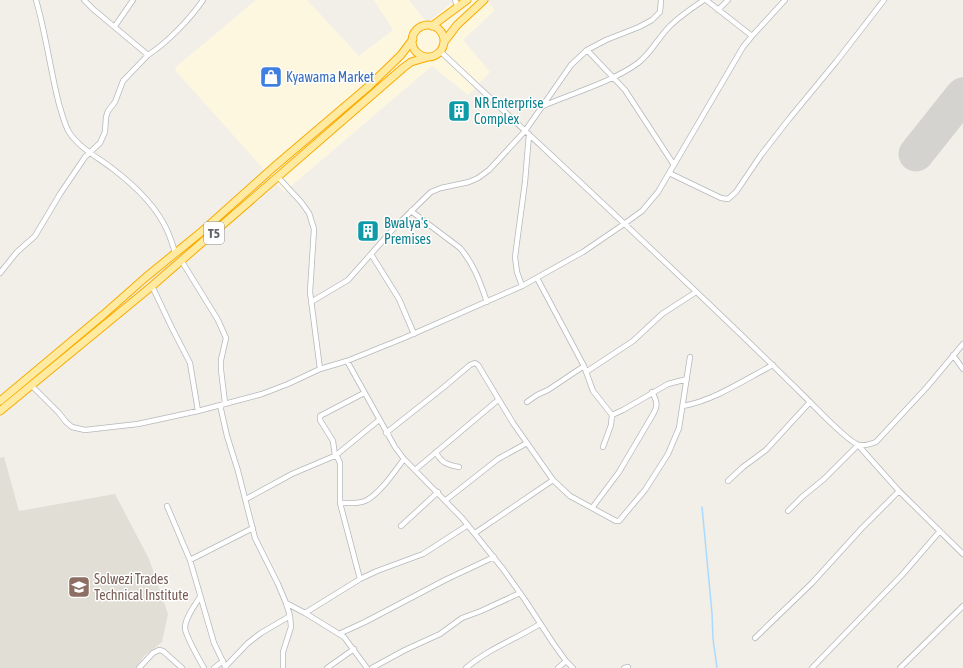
<svg xmlns="http://www.w3.org/2000/svg" width="963" height="668" viewBox="0 0 963 668" font-family="'Asap Condensed',sans-serif">
  <style>
    .commercial { fill: #fef7e0 }
    .education { fill: #e1ded6 }
    .lines { fill: none; stroke-linecap: round; stroke-linejoin: round }
    .stream { stroke: #aadaff; stroke-width: 1.5 }
    .runway { stroke: #d4d3d0; stroke-width: 35 }
    .minor-casing { stroke: #b5b8bc; stroke-width: 6 }
    .trunk-casing { stroke: #f9ab00; stroke-width: 9 }
    .minor { stroke: #fff; stroke-width: 4.5 }
    .trunk { stroke: #feeaa1; stroke-width: 7 }
    .labels { text-anchor: middle; dominant-baseline: central; stroke-width: 3; stroke-linejoin: round; paint-order: stroke }
    .shield { fill: #fff; stroke: #8f9295; stroke-width: 1 }
    .shield-label { font-size: 13px; font-weight: bold; fill: #5f6368 }
    .shop-label { font-size: 14px; fill: #366cbe; stroke: #fff; text-anchor: start }
    .culture-label { font-size: 14px; fill: #0d838f; stroke: #fff; text-anchor: start }
    .education-label { font-size: 14px; fill: #785e54; stroke: #fff; text-anchor: start }
  </style>
  <rect width="100%" height="100%" fill="#f1efe8"/>
  <path class="commercial" d="M256,0H307L359,56L393,30L374,0H409L427,23L455,0H486L495,10L463,40L490,72L468,95L432,66L284,192L175,70L176,67Z"/>
  <path class="education" d="M4,457L19,511L115,494L149,559L168,614L162,642L144,656L136,668H0V458Z"/>
  <g class="lines">
    <path class="stream" d="M702,507L712,613L713,639L717,668"/>
    <path class="runway" d="M916,154L963,95"/>
    <g class="minor-casing">
      <path id="minor" d="M36,0C46,34 50,69 59,104C62,113 64,124 69,132C79,148 99,158 113,169C134,185 156,206 167,230C170,237 173,245 175,253
        M84,0L93,9L148,55C168,42 190,19 203,0
        M455,0L458,7
        M718,10L728,0
        M115,26L133,0
        M752,36L785,0
        M587,50L625,90L674,165
        M440,51C562,166 686,279 805,397C814,406 849,443 859,445C865,446 871,444 876,442L927,387L963,344
        M543,106C573,93 612,82 638,63C651,53 658,38 670,26C680,16 692,8 704,0
        M669,173L721,198L728,199L736,192L761,155L789,119L836,62L884,0
        M277,176L301,202L309,213L314,229L310,292L320,369
        M411,211L460,248C474,264 480,282 487,302
        M371,254L399,299L414,334
        M181,260L218,320L226,338L221,360V370L225,403
        M0,273L17,252L35,236L60,194L85,157L100,143L105,132L106,117L108,111L115,102L123,81L148,55
        M537,278L584,366L593,391L612,415L611,425L603,447
        M152,286L172,328L190,363L198,411
        M522,286L517,272L515,257L525,182L529,134
        M311,302L348,280L394,228L431,192L441,188L469,182L478,178L489,170L525,131L571,65L587,50L606,40L639,27L652,20L660,12L661,0
        M953,355L963,369
        M347,361L395,447L404,459L462,518L503,569L525,600L553,643L566,661L573,668
        M586,372L633,341L662,314L696,292
        M32,386L59,413L66,422L72,427L85,430L138,424L198,411L262,394L288,384L320,369L347,361L404,338L522,286L583,252L624,224L642,211L658,192L743,47L752,36L706,0
        M527,402L537,395L548,390L584,366
        M220,405L227,436L238,471L255,538L278,584L286,603L290,616L291,627L283,652V668
        M683,406C715,400 744,380 773,365
        M612,415L623,410L668,384L687,379
        M386,433L444,387L470,365L475,363L478,365L513,423L553,480L570,496L616,521H619L645,490L668,454L679,428L690,357
        M436,452C441,463 448,465 459,467
        M335,456L333,441L320,420V416L364,393
        M335,456L379,420
        M415,470L498,400
        M728,481L743,467L766,450L810,402
        M246,499L292,474L332,457L337,456L340,463V503L360,579
        M446,500L498,459L527,443
        M340,503C348,503 358,504 365,501C379,495 395,471 404,459
        M167,506L190,560L214,643L226,668
        M592,508L619,472L652,416C658,406 658,403 652,392
        M788,511L802,497L824,479L858,445L899,491L963,554
        M401,526L438,492
        M475,533L553,480
        M190,560L253,528
        M200,597C195,605 185,618 185,628C186,637 199,659 204,668
        M286,603L305,613L344,637L367,668
        M305,613L360,579L377,571L423,554L468,525
        M339,634L365,622L447,579L494,557
        M755,638L812,583L862,528L899,491
        M225,667L248,643L261,633L290,616
        M139,668L153,653L159,650L163,651L182,668
        M214,668L223,661
        M327,668L354,649
        M372,668L405,650L440,634L462,618L481,611L520,593
        M466,668C488,649 516,639 540,624
        M558,668L566,661
        M624,668L628,667
        M812,668L902,575L940,531
        M900,668L963,606"/>
    </g>
    <g class="trunk-casing">
      <path id="trunk" d="M412 41a16 16 0 1 1 32 0a16 16 0 1 1-32 0Z
        M432,26L467,0
        M444,42L457,25L484,0
        M0,401L103,315L146,277L200,233L275,166L369,86L401,55L413,39
        M0,411L152,286L403,68L411,62L428,57"/>
    </g>
    <use href="#minor" class="minor"/>
    <use href="#trunk" class="trunk"/>
  </g>
  <defs>
    <g id="shop-square" transform="scale(1.15)"><rect x="-9" y="-9" width="18" height="18" rx="4" fill="#3f7fe0" stroke="#fff"/><path d="M-5-2.5h2.3a2.7 3.5 0 0 1 5.4 0H5L5.5 6h-11ZM-1.5-2.5h3a1.5 2.3 0 0 0-3 0Z" fill="#fff"/></g>
    <g id="building-square" transform="scale(1.15)"><rect x="-9" y="-9" width="18" height="18" rx="4" fill="#0f9aa8" stroke="#fff"/><path d="M-4-6H4V6H1V3H-1V6H-4ZM-2.5-4.3h1.7v1.8h-1.7ZM.8-4.3h1.7v1.8H.8ZM-2.5-1h1.7V.8h-1.7ZM.8-1h1.7V.8H.8Z" fill="#fff"/></g>
    <g id="university-square" transform="scale(1.15)"><rect x="-9" y="-9" width="18" height="18" rx="4" fill="#8d6e63" stroke="#fff"/><path d="M0-5L7-2L0 1L-7-2ZM-4 1L0 2.5L4 1V4Q0 6-4 4Z" fill="#fff"/></g>
  </defs>
  <g fill-rule="evenodd">
    <use href="#shop-square" x="271" y="77"/>
    <use href="#building-square" x="459" y="111"/>
    <use href="#building-square" x="368" y="231"/>
    <use href="#university-square" x="79" y="587"/>
  </g>
  <g class="labels">
    <rect class="shield" x="204" y="222" width="20" height="22" rx="3"/>
    <g class="shield-label">
      <text x="214" y="233">T5</text>
    </g>
    <g class="shop-label">
      <text x="286" y="77">Kyawama Market</text>
    </g>
    <g class="culture-label">
      <text x="474" y="103">NR Enterprise<tspan x="474" dy="16">Complex</tspan></text>
      <text x="384" y="223">Bwalya's<tspan x="384" dy="16">Premises</tspan></text>
    </g>
    <g class="education-label">
      <text x="94" y="579">Solwezi Trades<tspan x="94" dy="16">Technical Institute</tspan></text>
    </g>
  </g>
</svg>
